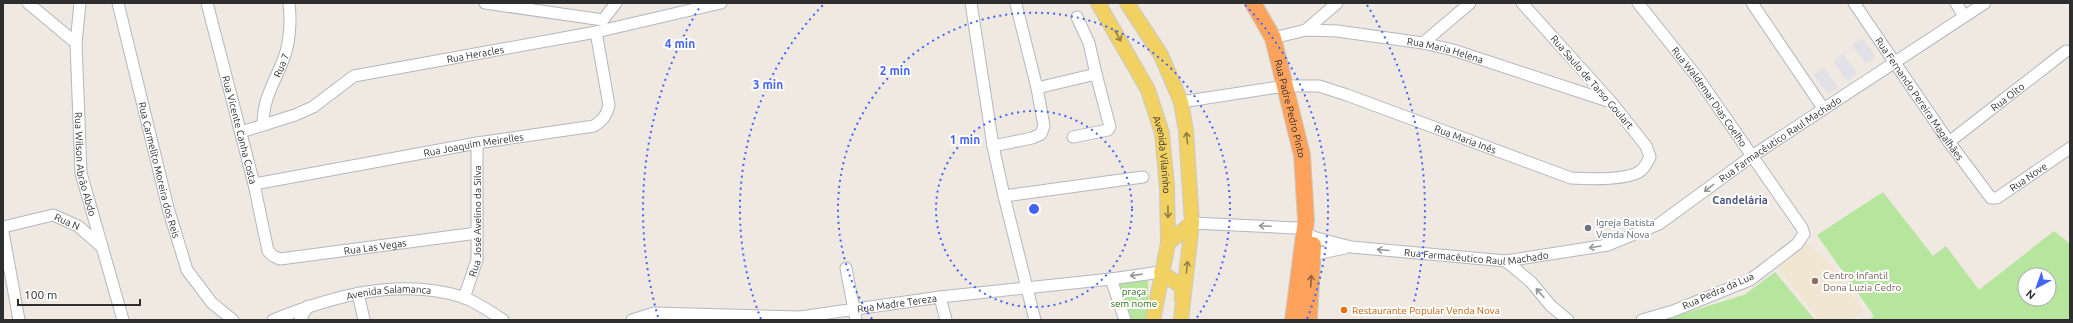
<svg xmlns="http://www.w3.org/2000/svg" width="2073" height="323" viewBox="0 0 2073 323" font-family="Ubuntu,sans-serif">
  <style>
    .industrial { fill: #e3e1e8 }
    .education { fill: #f0e6d1 }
    .green { fill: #b6e59e; fill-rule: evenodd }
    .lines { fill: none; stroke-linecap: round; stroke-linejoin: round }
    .minor-casing { stroke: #b4b7c1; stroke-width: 13 }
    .major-casing { stroke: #c9c9c9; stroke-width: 16 }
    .highway-casing { stroke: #c9c9c9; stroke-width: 18 }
    .minor { stroke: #fff; stroke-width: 11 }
    .major { stroke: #f2d163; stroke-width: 14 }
    .highway { stroke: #ffa35c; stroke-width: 16 }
    .oneway { stroke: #908048 }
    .oneway2 { stroke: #969696 }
    .oneway3 { stroke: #8c6343 }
    .ring { fill: none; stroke: #4264fb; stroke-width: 2; stroke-dasharray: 2 4 }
    .worship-dot { fill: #6b7280; stroke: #fff; stroke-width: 1.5 }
    .education-dot { fill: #8d6e63; stroke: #fff; stroke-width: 1.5 }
    .food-dot { fill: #e8710a; stroke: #fff; stroke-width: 1.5 }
    .labels { text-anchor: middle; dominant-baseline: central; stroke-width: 4; stroke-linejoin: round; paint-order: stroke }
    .street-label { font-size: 10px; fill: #2e2e2e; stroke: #fff }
    .worship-label { font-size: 10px; fill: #5b616d; stroke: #fff; text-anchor: start }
    .education-label { font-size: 10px; fill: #785e54; stroke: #fff; text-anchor: start }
    .park-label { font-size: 10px; fill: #2c6e1b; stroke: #fff }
    .food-label { font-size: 10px; fill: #c56008; stroke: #fff; text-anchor: start }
    .neighbourhood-label { font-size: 11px; font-weight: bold; fill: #4d5680; stroke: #fff }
    .centre { fill: #4264fb; stroke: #fff; stroke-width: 2 }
    .ring-label { font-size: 12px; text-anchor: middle; font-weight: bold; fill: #4264fb; stroke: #fff; stroke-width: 4; stroke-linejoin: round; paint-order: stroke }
  </style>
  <rect width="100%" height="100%" fill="#efe9e1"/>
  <path class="industrial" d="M1862,38L1876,57L1866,64L1852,45Z
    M1843,54L1857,73L1847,81L1833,62Z
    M1824,68L1838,87L1828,94L1814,75Z"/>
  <path class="education" d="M1807,243L1829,263L1864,311L1852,320H1819L1778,268Z"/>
  <path class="green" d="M1883,192L1933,256L1946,246L1979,290L2054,231L2070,244V320H1869L1874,316L1817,235ZM2025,275H2049V299H2025Z
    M1775,272L1815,320H1662L1744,295Z
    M1148,278L1149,320H1127L1114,281Z"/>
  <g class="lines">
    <g class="minor-casing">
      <g id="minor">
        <path d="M28,3L76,43"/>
        <path id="s1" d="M80,3L76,43L81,173L123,320"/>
        <path id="s2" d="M118,3L168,208L187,270L212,303L233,320"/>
        <path id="s3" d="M207,3L254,184L268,251L273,256L280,259L477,233"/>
        <path d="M485,3L603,20"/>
        <path d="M971,3L993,146L1004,196L1035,320"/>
        <path id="s4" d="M1638,3L1698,78L1802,228L1804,234L1797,244L1750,280L1673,311L1642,320"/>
        <path d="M1752,3L1823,108"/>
        <path id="s5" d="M1854,3L1949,142L1991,198H1997L2070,148"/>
        <path d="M1956,3L1964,16"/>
        <path d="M1077,17L1089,43L1096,74"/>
        <path d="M603,20L616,3"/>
        <path d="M1306,30L1337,3"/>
        <path id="s6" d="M1273,38L1306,30L1337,31L1423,43L1453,50L1611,102"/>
        <path d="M1423,43L1470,3"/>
        <path d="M1037,88L1096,74L1110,127L1108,130L1073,137"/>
        <path id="s7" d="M1181,102L1285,86H1319L1347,95L1571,178C1588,179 1624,180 1639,172C1645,168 1647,163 1650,157L1646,146L1612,103L1522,3"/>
        <path id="s8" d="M263,125C263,96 276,81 285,55C290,40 291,19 289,3"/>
        <path id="s9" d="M241,132L295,115L313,107L354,76L596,32L721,3"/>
        <path id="s10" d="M1949,142L2066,51"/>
        <path d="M993,146L1032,138L1041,134L1044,126L1037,88L1016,4"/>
        <path id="s11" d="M254,184L477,143L594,126C603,120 607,115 609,105L596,32"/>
        <path d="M1004,196L1143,177"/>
        <path id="s12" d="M1192,223L1296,228L1304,230L1313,237L1351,247L1506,261L1608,245L1659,224L1752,156L1985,3"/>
        <path id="s13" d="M3,227L53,215L78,226L102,247"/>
        <path d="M3,232L19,320"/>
        <path d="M1307,256L1345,248"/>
        <path d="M1506,261L1531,282L1551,306L1568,320"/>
        <path d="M846,268L856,320"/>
        <path d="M1111,279L1125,320"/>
        <path d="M358,293L364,320"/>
        <path d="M940,297L946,320"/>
        <path id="s14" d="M464,298L477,260V143"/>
        <path id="s15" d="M273,320C333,296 399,277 463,297C476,302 491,312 503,320"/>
        <path d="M300,320L308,306"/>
        <path id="s16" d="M632,320L654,313L800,317L940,297L1111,279L1161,272"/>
      </g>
    </g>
    <g class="major-casing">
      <g id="major">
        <path id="s17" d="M1098,3L1148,90L1162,133L1167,187L1168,243L1153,320"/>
        <path d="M1127,3L1161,55L1181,102L1186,131L1192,223L1181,320"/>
        <path d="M1168,243L1192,223"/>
        <path d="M1161,272L1182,287V299"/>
      </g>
    </g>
    <g class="highway-casing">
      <g id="highway">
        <path id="s18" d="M1253,3L1273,38L1302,155L1306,220L1293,320"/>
        <path d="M1309,320L1313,245"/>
      </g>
    </g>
    <use href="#minor" class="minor"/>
    <use href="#major" class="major"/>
    <use href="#highway" class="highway"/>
  </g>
  <defs><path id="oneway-shaft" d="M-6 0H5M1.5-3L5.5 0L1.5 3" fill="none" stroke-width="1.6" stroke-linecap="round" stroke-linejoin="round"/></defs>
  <g class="oneway">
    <use href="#oneway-shaft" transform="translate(1118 36) rotate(61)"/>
    <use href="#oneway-shaft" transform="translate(1187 138) rotate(-96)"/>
    <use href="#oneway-shaft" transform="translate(1168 212) rotate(90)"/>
    <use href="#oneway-shaft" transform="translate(1187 267) rotate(-84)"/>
  </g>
  <g class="oneway2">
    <use href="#oneway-shaft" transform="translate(1709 188) rotate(143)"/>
    <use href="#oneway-shaft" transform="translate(1265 226) rotate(-177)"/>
    <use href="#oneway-shaft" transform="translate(1595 247) rotate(171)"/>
    <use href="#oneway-shaft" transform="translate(1383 250) rotate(-175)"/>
    <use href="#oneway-shaft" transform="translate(1136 275) rotate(172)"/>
    <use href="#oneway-shaft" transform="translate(1540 293) rotate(-131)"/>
  </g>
  <use class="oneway3" href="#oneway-shaft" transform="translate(1311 281) rotate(-87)"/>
  <g class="ring">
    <circle cx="1034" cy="209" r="98"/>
    <path d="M872 319A196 196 0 1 1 1196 319"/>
    <path d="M761 319A294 294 0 0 1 823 5M1245 5A294 294 0 0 1 1307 319"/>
    <path d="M658 317A391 391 0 0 1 701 5M1367 5A391 391 0 0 1 1410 317"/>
  </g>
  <circle class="worship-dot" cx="1588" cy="228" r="4"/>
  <circle class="education-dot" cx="1815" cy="281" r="4"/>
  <circle class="food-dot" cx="1344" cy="310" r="4"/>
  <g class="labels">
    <g class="street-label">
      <text stroke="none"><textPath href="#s6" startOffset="175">Rua Maria Helena</textPath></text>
      <text stroke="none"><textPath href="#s9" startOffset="251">Rua Heracles</textPath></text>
      <text stroke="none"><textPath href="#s8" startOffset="63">Rua 7</textPath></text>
      <text transform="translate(1592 82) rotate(49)">Rua Saulo de Tarso Goulart</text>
      <text stroke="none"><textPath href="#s4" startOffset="118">Rua Waldemar Dias Coelho</textPath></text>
      <text stroke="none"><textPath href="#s10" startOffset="74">Rua Oito</textPath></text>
      <text stroke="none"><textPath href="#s5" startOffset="116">Rua Fernando Pereira Magalhães</textPath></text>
      <text stroke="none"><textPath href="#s18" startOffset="113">Rua Padre Pedro Pinto</textPath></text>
      <text stroke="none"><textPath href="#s3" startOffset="131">Rua Vicente Canha Costa</textPath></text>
      <text stroke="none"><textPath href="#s7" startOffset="295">Rua Maria Inês</textPath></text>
      <text stroke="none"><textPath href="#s12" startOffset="625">Rua Farmacêutico Raul Machado</textPath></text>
      <text stroke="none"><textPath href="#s11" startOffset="223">Rua Joaquim Meirelles</textPath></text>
      <text stroke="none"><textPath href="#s17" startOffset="167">Avenida Vilarinho</textPath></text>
      <text stroke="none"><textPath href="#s1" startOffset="162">Rua Wilson Abrão Abdo</textPath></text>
      <text stroke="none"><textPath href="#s2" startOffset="172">Rua Carmelito Moreira dos Reis</textPath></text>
      <text stroke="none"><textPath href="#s5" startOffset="282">Rua Nove</textPath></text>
      <text stroke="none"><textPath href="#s14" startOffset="79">Rua José Avelino da Silva</textPath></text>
      <text stroke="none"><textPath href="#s13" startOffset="67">Rua N</textPath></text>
      <text stroke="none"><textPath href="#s3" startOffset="366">Rua Las Vegas</textPath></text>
      <text stroke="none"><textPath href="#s12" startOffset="289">Rua Farmacêutico Raul Machado</textPath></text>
      <text transform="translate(1718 291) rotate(-24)">Rua Pedra da Lua</text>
      <text stroke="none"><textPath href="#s15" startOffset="120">Avenida Salamanca</textPath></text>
      <text stroke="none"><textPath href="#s16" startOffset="267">Rua Madre Tereza</textPath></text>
    </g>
    <g class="worship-label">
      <text x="1596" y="222">Igreja Batista<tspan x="1596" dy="12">Venda Nova</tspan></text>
    </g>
    <g class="education-label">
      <text x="1823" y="275">Centro Infantil<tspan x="1823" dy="12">Dona Luzia Cedro</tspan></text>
    </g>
    <g class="park-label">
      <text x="1134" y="291">praça<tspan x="1134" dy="12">sem nome</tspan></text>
    </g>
    <g class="food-label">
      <text x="1352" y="310">Restaurante Popular Venda Nova</text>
    </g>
    <g class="neighbourhood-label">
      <text x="1740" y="200">Candelária</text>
    </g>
  </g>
  <circle cx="1034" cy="209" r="6" class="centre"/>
  <g class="ring-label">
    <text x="680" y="48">4 min</text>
    <text x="895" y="75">2 min</text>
    <text x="768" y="89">3 min</text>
    <text x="965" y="144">1 min</text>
  </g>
  <rect width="2073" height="323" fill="none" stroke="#2e2e2e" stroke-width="8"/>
  <g transform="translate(2037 287) rotate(221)"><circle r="19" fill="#ffffff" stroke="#ababab"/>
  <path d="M0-3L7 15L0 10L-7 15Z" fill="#4264fb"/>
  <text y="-6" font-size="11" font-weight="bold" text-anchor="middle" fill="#2e2e2e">N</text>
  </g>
  <path d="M18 299v6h122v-6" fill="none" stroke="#2e2e2e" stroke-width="2"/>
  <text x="24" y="299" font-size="12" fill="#2e2e2e" stroke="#ffffff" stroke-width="3" paint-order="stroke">100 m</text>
</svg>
